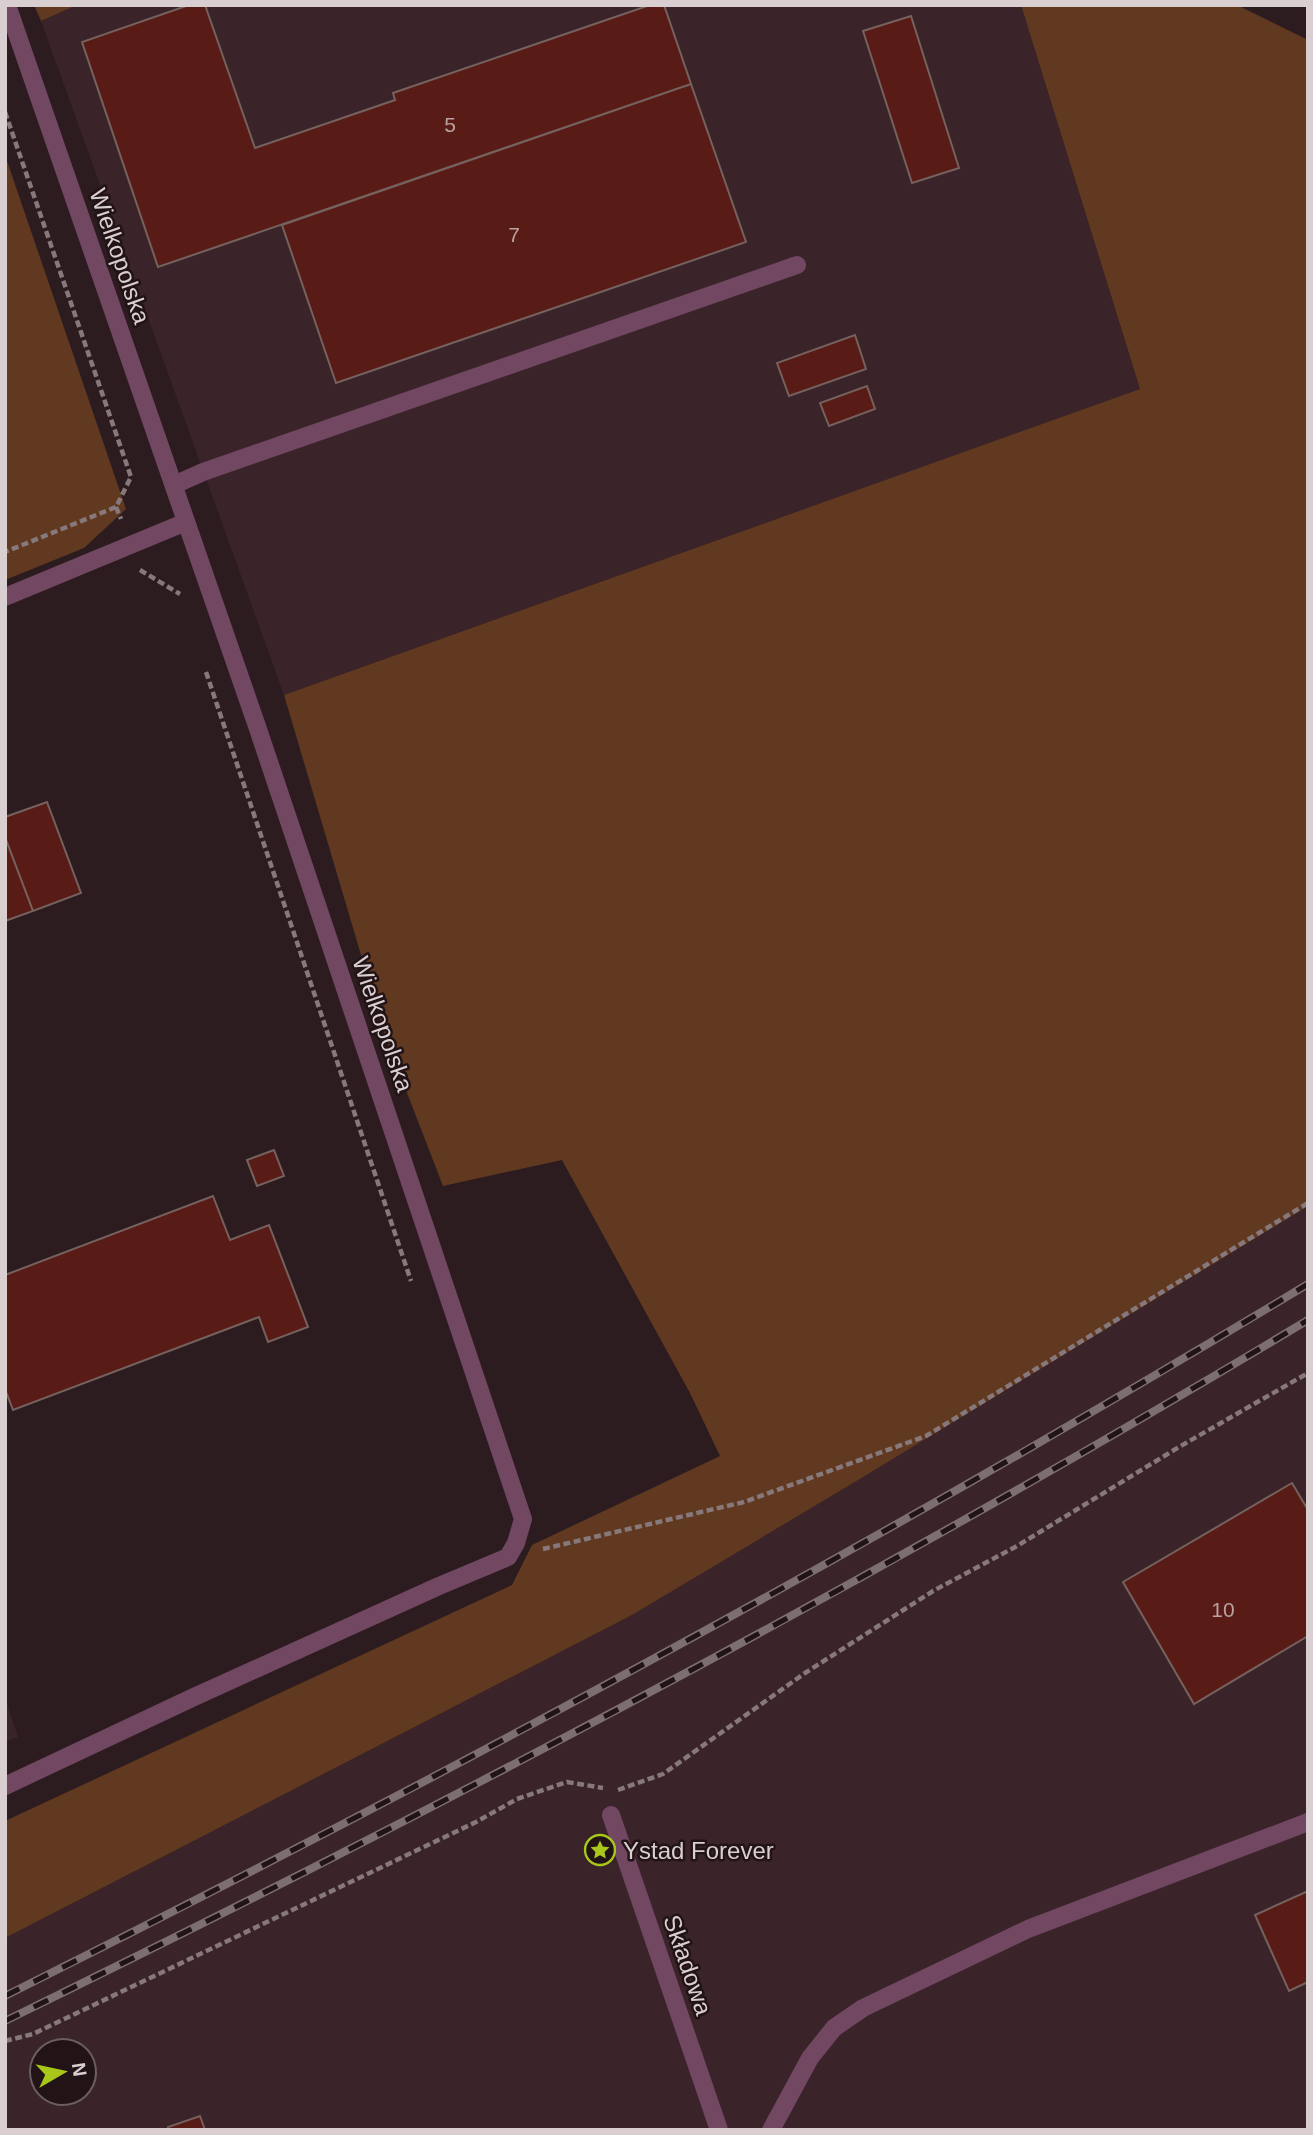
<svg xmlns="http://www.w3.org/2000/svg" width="1313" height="2135" viewBox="0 0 1313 2135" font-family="Helvetica,sans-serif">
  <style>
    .built { fill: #3a2429; fill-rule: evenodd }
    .green { fill: #603920 }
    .building { fill: #591b15; stroke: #75615e; stroke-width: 2 }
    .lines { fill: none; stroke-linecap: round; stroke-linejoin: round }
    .path { stroke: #86787b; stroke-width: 4.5; stroke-dasharray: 7 3.5; stroke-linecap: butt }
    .minor { stroke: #714761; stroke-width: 18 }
    .rail-casing { stroke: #7d6f71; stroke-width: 8 }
    .rail { stroke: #221316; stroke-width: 5; stroke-dasharray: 16; stroke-linecap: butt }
    .labels { text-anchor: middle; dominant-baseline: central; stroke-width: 5; stroke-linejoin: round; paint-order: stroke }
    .number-label { font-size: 21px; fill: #b9a1a1 }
    .street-label { font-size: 24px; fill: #d9ced0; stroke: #221316 }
    .poi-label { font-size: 24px; fill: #d9ced0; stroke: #221316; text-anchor: start }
  </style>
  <rect width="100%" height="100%" fill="#2c1c1f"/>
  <path class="built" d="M77,5H1021L1140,389L284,695L41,21Z
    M1308,1204V2130H5V1938L632,1615ZM42,2051H84V2093H42Z
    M5,1698L18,1737L5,1742Z"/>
  <path class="green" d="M34,5H77L41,21Z
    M1021,5H1237L1308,40V1206L863,1477L632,1615L5,1938V1821L512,1585L532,1545L720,1456L690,1393L562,1160L443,1186L385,1036L284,695L1140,389Z
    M5,155L126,509L84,548L5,580Z"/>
  <path class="building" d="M189,5H205L255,148L395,100L393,93L650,5H664L691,84L158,267L82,42Z
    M911,16L959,168L912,183L863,31Z
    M691,84L746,242L336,383L282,225Z
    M855,335L866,369L789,396L777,363Z
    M867,386L875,409L829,426L820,403Z
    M47,802L81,893L33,911L5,837V817Z
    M5,837L33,911L5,921Z
    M274,1150L284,1176L257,1186L247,1160Z
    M213,1196L230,1240L269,1225L308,1327L268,1342L259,1317L13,1410L5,1389V1275Z
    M1292,1483L1308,1510V1636L1194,1704L1123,1582Z
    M1308,1891V1982L1289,1991L1255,1915Z
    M200,2116L205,2130H169L168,2127Z"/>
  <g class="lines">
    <path class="path" d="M5,112L131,477L116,507L5,552
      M116,507L121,519
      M140,570L180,594
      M206,672L411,1281
      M543,1549L744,1502L926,1436L1308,1203
      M618,1790L663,1774L805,1673L933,1591L1017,1546L1179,1447L1308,1373
      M5,2041L33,2034L476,1822L517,1799L567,1782L603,1788"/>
    <path class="minor" d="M174,485L203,472L797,265
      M5,597L186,522
      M5,1786L194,1697L439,1586L508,1557L516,1543L523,1519L258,729L7,5
      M611,1815L719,2130
      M771,2130L810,2058L834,2028L863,2008L1028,1929L1308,1822"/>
    <g class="rail-casing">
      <path id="rail" d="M5,1996C449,1775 884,1540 1308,1284
        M5,2021C448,1805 885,1574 1308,1320"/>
    </g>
    <use href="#rail" class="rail"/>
  </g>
  <defs>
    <g id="sight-ring" transform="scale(1.575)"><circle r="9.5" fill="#221316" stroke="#a9c71b" stroke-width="1.5"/><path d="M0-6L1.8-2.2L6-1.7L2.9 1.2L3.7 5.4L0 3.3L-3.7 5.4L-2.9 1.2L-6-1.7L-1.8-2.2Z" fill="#a9c71b"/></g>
  </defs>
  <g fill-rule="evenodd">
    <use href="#sight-ring" x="600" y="1850"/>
  </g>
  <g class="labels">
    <g class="number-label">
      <text x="450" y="124">5</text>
      <text x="514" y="234">7</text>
      <text x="1223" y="1609">10</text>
    </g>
    <g class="street-label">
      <text transform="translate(120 256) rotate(71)">Wielkopolska</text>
      <text transform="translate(383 1024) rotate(71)">Wielkopolska</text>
      <text transform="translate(688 1965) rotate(71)">Składowa</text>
    </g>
    <g class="poi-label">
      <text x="623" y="1850">Ystad Forever</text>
    </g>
  </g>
  <rect width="1313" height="2135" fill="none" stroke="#d9ced0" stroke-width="14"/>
  <g transform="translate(63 2072) rotate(81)"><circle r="33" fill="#221316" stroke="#6b5e60" stroke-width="2"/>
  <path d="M0-5L12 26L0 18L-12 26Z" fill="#a9c71b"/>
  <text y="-10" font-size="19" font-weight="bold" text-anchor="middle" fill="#d9ced0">N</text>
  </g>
</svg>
